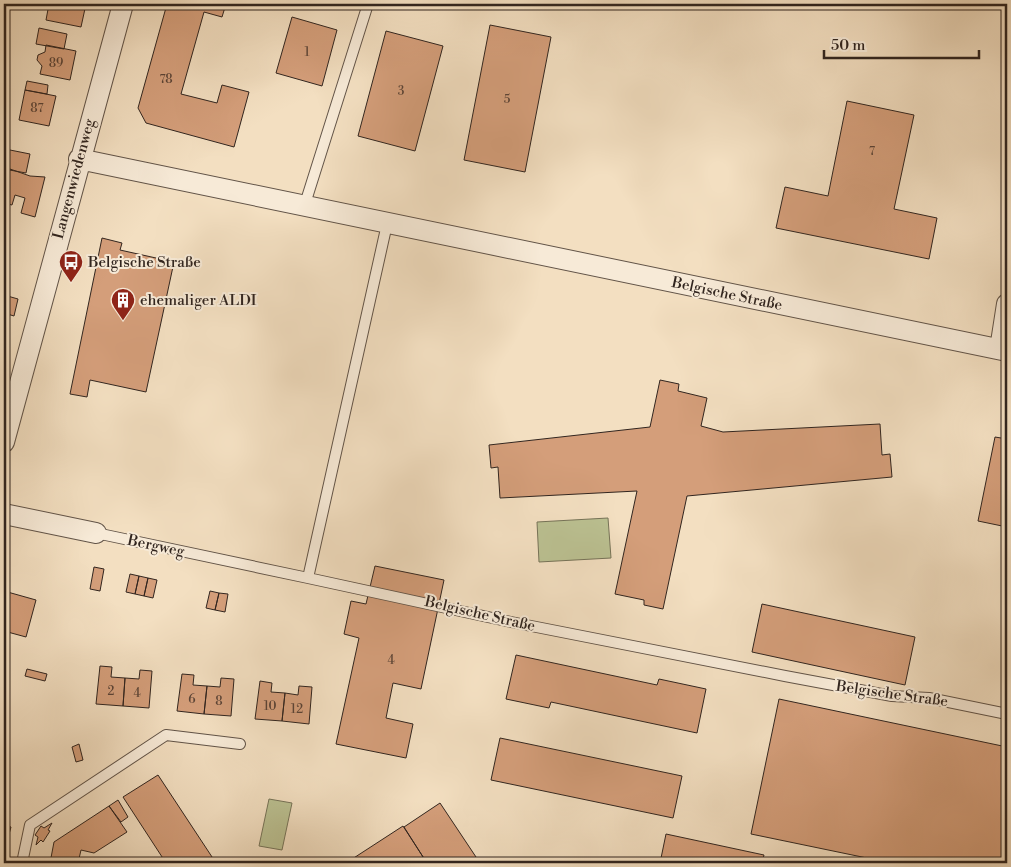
<svg xmlns="http://www.w3.org/2000/svg" width="1011" height="867" viewBox="0 0 1011 867" font-family="'Libre Bodoni',serif">
  <style>
    .green { fill: #bbc192; stroke: #767358 }
    .building { fill: #d49e7a; stroke: #31251f }
    .lines { fill: none; stroke-linecap: round; stroke-linejoin: round }
    .service-casing { stroke: #625448; stroke-width: 12 }
    .minor-casing { stroke: #625448; stroke-width: 22 }
    .service { stroke: #f7ead7; stroke-width: 10 }
    .minor { stroke: #f7ead7; stroke-width: 20 }
    .labels { text-anchor: middle; dominant-baseline: central; stroke-width: 4; stroke-linejoin: round; paint-order: stroke }
    .number-label { font-size: 12px; fill: #5a4336 }
    .street-label { font-size: 15px; fill: #31251f; stroke: #f7ead7 }
    .poi-label { font-size: 15px; fill: #31251f; stroke: #f7ead7; text-anchor: start }
  </style>
  <rect width="100%" height="100%" fill="#f3dfc1"/>
  <filter id="stains"><feTurbulence type="fractalNoise" baseFrequency=".004" numOctaves="4"/><feColorMatrix values="0 0 0 0 .2 0 0 0 0 .09 0 0 0 0 .02 0 0 0 .5 -.17"/></filter>
  <radialGradient id="worn" r=".72"><stop offset=".6" stop-color="#630" stop-opacity="0"/><stop offset="1" stop-color="#630" stop-opacity=".3"/></radialGradient>
  <path class="green" d="M608,518L611,558L539,562L537,522Z
    M269,799L292,803L282,850L259,846Z"/>
  <path class="building" d="M49,4H86L81,27L46,20Z
    M167,4H226L222,17L204,12L181,94L217,103L222,85L249,92L234,147L146,123L138,108Z
    M292,17L337,30L322,86L276,73Z
    M490,25L551,37L525,172L464,160Z
    M39,28L67,34L64,49L36,44Z
    M386,31L443,46L415,151L358,136Z
    M46,45L76,51L70,80L40,74L42,66L37,60L38,55L45,52Z
    M27,81L48,85L47,94L25,90Z
    M25,90L56,96L49,126L19,120Z
    M847,101L914,115L894,209L937,218L929,259L776,228L785,187L828,196Z
    M5,149L30,154L26,173L4,169Z
    M10,169L30,176L45,177L35,217L21,213L25,198L15,195L12,205L4,203V192Z
    M102,238L122,243L120,250L174,262L146,392L90,380L87,397L70,394Z
    M4,295L18,299L14,316L4,313Z
    M660,380L679,384L678,391L707,398L701,426L723,432L880,424L882,455L890,454L892,477L687,496L663,609L644,605V600L615,594L637,491L500,498L498,467L491,468L489,445L650,427Z
    M995,437L1007,439V527L978,521Z
    M375,566L444,580L421,689L393,683L386,718L413,724L406,758L336,744L359,638L344,634L351,601L366,604Z
    M94,567L104,569L100,591L90,589Z
    M130,574L139,576L135,594L126,592Z
    M139,576L148,578L144,596L135,594Z
    M148,578L157,580L153,598L144,596Z
    M4,591L36,600L26,637L4,631Z
    M210,591L219,593L215,610L206,608Z
    M219,593L228,594L225,612L215,610Z
    M762,604L915,637L905,685L752,652Z
    M516,655L657,685L659,679L706,689L697,733L551,702L549,708L506,699Z
    M100,666L112,667L111,677L125,678L123,706L96,704Z
    M27,669L47,674L45,681L25,676Z
    M140,670L152,671L149,708L123,706L125,678L139,679Z
    M182,674L194,675L193,685L207,686L204,714L177,711Z
    M221,678L234,679L231,716L204,714L207,686L220,687Z
    M260,681L272,683L271,692L285,693L282,721L255,719Z
    M299,686L312,687L309,724L282,721L285,693L298,695Z
    M779,699L1007,747V863H891L751,834Z
    M500,738L682,776L673,818L491,780Z
    M79,744L83,760L76,762L72,747Z
    M158,775L216,863H166L123,797Z
    M118,800L128,817L121,822L109,806Z
    M440,803L480,863H427L425,860L404,827Z
    M109,806L127,832L94,853L81,850L78,863H50L54,842Z
    M52,823L48,830L50,831L43,842L41,840L36,845L38,837L35,835L41,826L44,828Z
    M4,825L11,827L8,838L4,836Z
    M403,826L425,860L421,863H346Z
    M666,834L764,855L762,863H660Z"/>
  <g class="lines">
    <g class="service-casing">
      <path id="service" d="M304,207L368,4
        M387,224L308,578L511,622L785,676L892,696L929,698L1007,714
        M96,533L308,578
        M22,863L30,825L166,735L240,744"/>
    </g>
    <g class="minor-casing">
      <path id="minor" d="M79,159L1007,351
        M1000,349L1007,304
        M4,442L123,4
        M4,514L96,533"/>
    </g>
    <use href="#service" class="service"/>
    <use href="#minor" class="minor"/>
  </g>
  <defs>
    <g id="bus-pin" transform="scale(1.25)"><path d="M0 17L-7.5 6A9.5 9.5 0 1 1 7.5 6Z" fill="#8f2418" stroke="#f7ead7"/><path d="M-5-6H5V4H4V6H2V4H-2V6H-4V4H-5ZM-3.5-4V0h7V-4ZM-3.5 1.2v1.5H-2V1.2ZM2 1.2v1.5H3.5V1.2Z" fill="#fff"/></g>
    <g id="building-pin" transform="scale(1.25)"><path d="M0 17L-7.5 6A9.5 9.5 0 1 1 7.5 6Z" fill="#8f2418" stroke="#f7ead7"/><path d="M-4-6H4V6H1V3H-1V6H-4ZM-2.5-4.3h1.7v1.8h-1.7ZM.8-4.3h1.7v1.8H.8ZM-2.5-1h1.7V.8h-1.7ZM.8-1h1.7V.8H.8Z" fill="#fff"/></g>
  </defs>
  <g fill-rule="evenodd">
    <use href="#bus-pin" x="71" y="262"/>
    <use href="#building-pin" x="123" y="300"/>
  </g>
  <g class="labels">
    <g class="number-label">
      <text x="307" y="52">1</text>
      <text x="56" y="63">89</text>
      <text x="166" y="79">78</text>
      <text x="401" y="91">3</text>
      <text x="507" y="99">5</text>
      <text x="37" y="108">87</text>
      <text x="872" y="151">7</text>
      <text x="391" y="660">4</text>
      <text x="111" y="691">2</text>
      <text x="137" y="693">4</text>
      <text x="192" y="699">6</text>
      <text x="219" y="701">8</text>
      <text x="270" y="706">10</text>
      <text x="297" y="709">12</text>
    </g>
    <g class="street-label">
      <text transform="translate(74 179) rotate(-75)">Langenwiedenweg</text>
      <text transform="translate(727 294) rotate(12)">Belgische Straße</text>
      <text transform="translate(156 546) rotate(12)">Bergweg</text>
      <text transform="translate(480 614) rotate(13)">Belgische Straße</text>
      <text transform="translate(892 694) rotate(8)">Belgische Straße</text>
    </g>
    <g class="poi-label">
      <text x="88" y="262">Belgische Straße</text>
      <text x="140" y="300">ehemaliger ALDI</text>
    </g>
  </g>
  <rect width="1011" height="867" fill="none" stroke="#f3dfc1" stroke-width="20"/>
  <rect x="5" y="5" width="1001" height="857" fill="none" stroke="#31251f" stroke-width="2.5"/>
  <rect x="10" y="10" width="991" height="847" fill="none" stroke="#31251f"/>
  <path d="M824 50v8h155v-8" fill="none" stroke="#31251f" stroke-width="2.5"/>
  <text x="831" y="50" font-size="15" fill="#31251f" stroke="#f7ead7" stroke-width="4" paint-order="stroke">50 m</text>
  <rect width="100%" height="100%" filter="url(#stains)"/>
  <rect width="100%" height="100%" fill="url(#worn)"/>
</svg>
